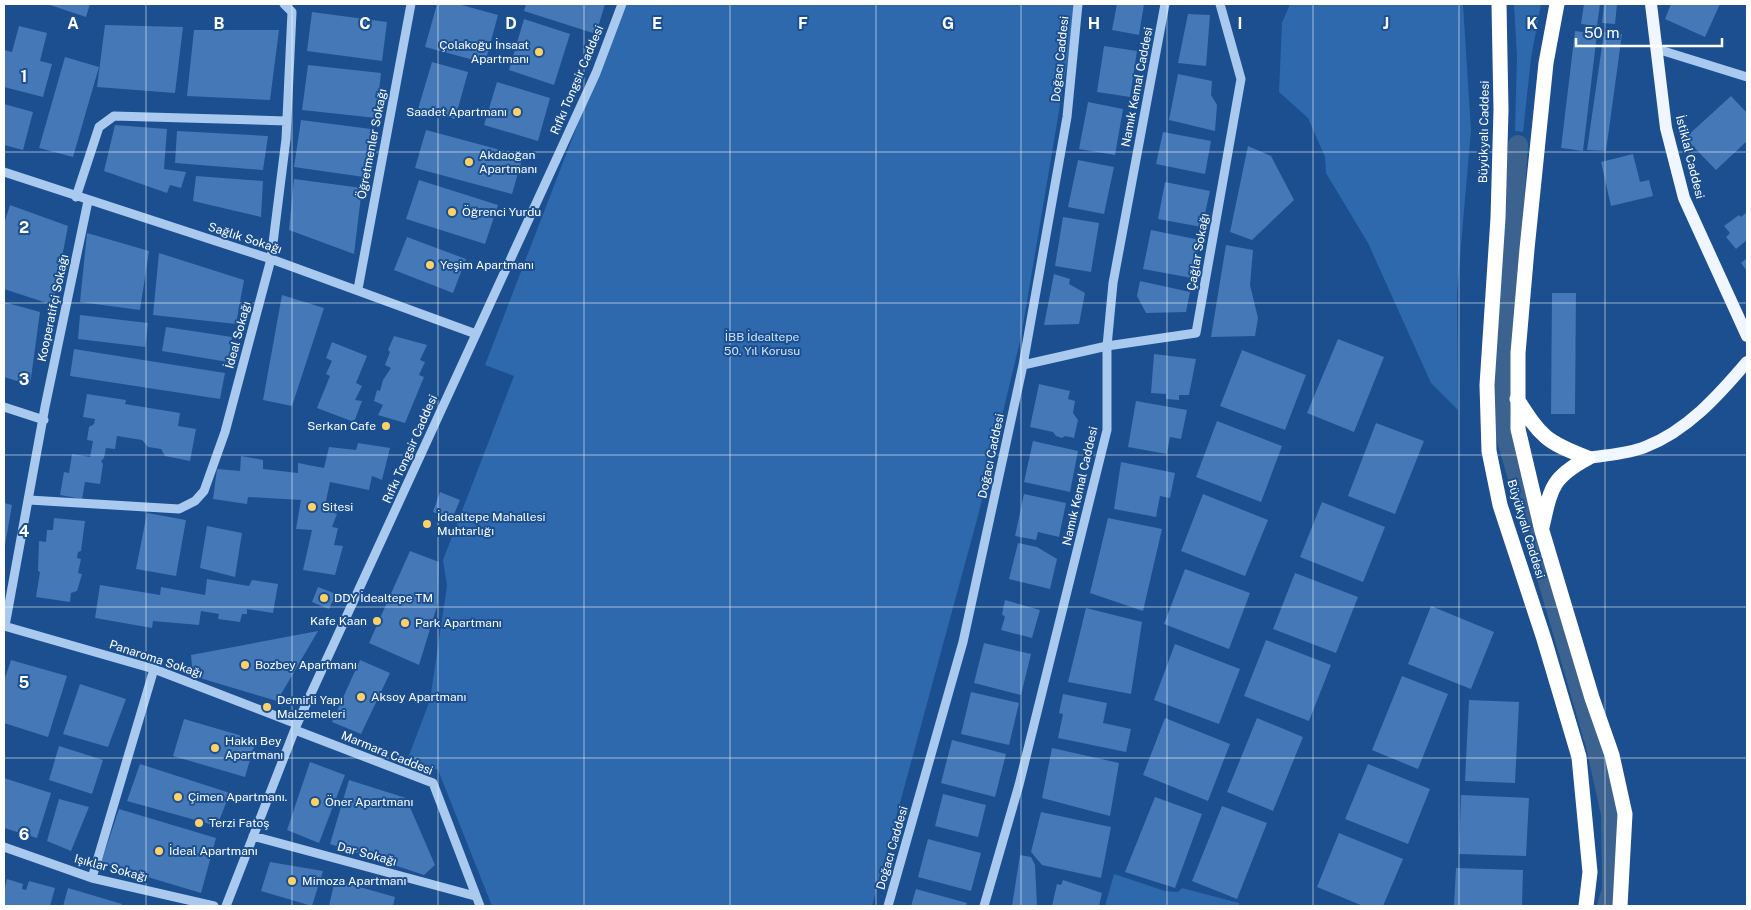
<svg xmlns="http://www.w3.org/2000/svg" width="1751" height="910" viewBox="0 0 1751 910" font-family="'Public Sans',sans-serif">
  <style>
    .green { fill: #2e69ad }
    .lines { fill: none; stroke-linecap: round; stroke-linejoin: round }
    .canal { stroke: #3c6290; stroke-width: 20 }
    .building { fill: #4478b7 }
    .minor { stroke: #a9c9ee; stroke-width: 9 }
    .major { stroke: #f0f6ff; stroke-width: 12 }
    .highway { stroke: #fff; stroke-width: 15 }
    .grid { fill: none; stroke: #fff; stroke-width: 1; stroke-opacity: 0.55 }
    .poi-dot { fill: #ffd166; stroke: #1b4f8f; stroke-width: 2 }
    .labels { text-anchor: middle; dominant-baseline: central; stroke-width: 4; stroke-linejoin: round; paint-order: stroke }
    .poi-label { font-size: 12px; fill: #fff; stroke: #1b4f8f; text-anchor: start }
    .street-label { font-size: 12px; fill: #fff; stroke: #1b4f8f }
    .park-label { font-size: 12px; fill: #cfe3fa; stroke: #1b4f8f }
    .grid-label { font-size: 16px; text-anchor: middle; font-weight: bold; fill: #fff; stroke: #1b4f8f; stroke-width: 4; stroke-linejoin: round; paint-order: stroke }
  </style>
  <rect width="100%" height="100%" fill="#1b4f8f"/>
  <path class="green" d="M624,4H1077L1021,337L979,512L872,906H492L438,770L408,758L430,700L447,586L443,560L514,376L485,365Z
    M1290,4H1463L1471,130L1457,292L1458,410L1431,383L1368,243L1326,173L1325,157L1308,118L1279,92L1282,23Z
    M1514,4H1541L1531,58L1523,132L1515,131L1517,57Z
    M1114,874L1165,891L1178,892L1182,888L1239,903V906H1105Z"/>
  <g class="lines">
    <path class="canal" d="M1518,145L1500,416L1596,746L1611,814L1612,890L1607,906"/>
  </g>
  <path class="building" d="M47,4H90L86,17Z
    M437,4H458L498,15L485,63L425,47Z
    M526,4H605L596,34L524,11Z
    M1117,4H1144L1139,35L1112,30Z
    M1584,4H1600L1597,26L1581,24Z
    M1604,4H1617L1615,24L1602,23Z
    M1671,4H1720L1705,37L1665,19Z
    M312,12L387,22L382,61L307,51Z
    M1188,14L1210,15L1206,66L1178,63Z
    M524,19L570,34L554,85L509,70Z
    M105,25L183,27L175,93L97,87Z
    M19,26L47,33L40,61L52,64L43,97L4,87V50L12,52Z
    M194,30H279L270,100L187,96Z
    M1575,31L1597,34L1583,151L1561,148Z
    M1604,32L1622,34L1606,151L1587,150Z
    M1104,46L1137,51L1130,97L1097,92Z
    M65,57L99,67L73,157L39,148Z
    M432,62L468,72L455,119L418,109Z
    M308,65L381,73L376,118L302,110Z
    M1178,74L1212,81L1211,95L1217,105L1215,131L1169,120Z
    M497,82L550,98L538,141L484,125Z
    M1731,96L1747,113V141L1716,170L1685,138Z
    M1088,102L1123,109L1115,155L1079,149Z
    M4,104L33,112L23,150L4,145Z
    M301,120L371,129L364,177L294,167Z
    M115,125L167,129L164,169L186,172L181,188L170,185L167,193L104,171Z
    M426,130L523,156L512,194L415,168Z
    M177,131L268,136L263,170L175,163Z
    M1163,132L1211,141L1205,174L1156,164Z
    M1248,146L1271,156L1294,200L1252,240L1230,232Z
    M1633,154L1640,182L1649,180L1653,196L1611,206L1601,162Z
    M1078,160L1114,167L1104,214L1068,207Z
    M196,176L263,181L261,217L193,201Z
    M294,179L362,188L354,254L289,230Z
    M419,180L498,205L485,244L406,219Z
    M1165,182L1210,191L1202,227L1158,219Z
    M10,205L68,226L53,305L4,289V224Z
    M1747,212V240L1736,249L1726,237L1730,233L1724,226L1739,215L1741,217Z
    M1063,217L1099,223L1091,272L1055,266Z
    M1151,230L1200,240L1192,278L1143,269Z
    M87,233L149,251L140,310L80,302Z
    M407,237L466,259L453,293L394,270Z
    M1226,245L1253,250L1250,285L1258,318L1255,336L1211,337Z
    M159,253L244,280L236,324L153,315Z
    M1747,258V271L1741,263Z
    M1054,274L1070,279L1069,284L1085,293L1079,324L1044,325Z
    M1140,281L1190,292L1186,312L1146,313L1137,296Z
    M1552,293H1576L1575,414H1551Z
    M282,295L324,308L292,406L263,400Z
    M4,302L40,312L30,385L4,377Z
    M80,315L148,323L145,347L78,339Z
    M166,327L232,337L228,362L162,351Z
    M394,336L427,345L420,360L425,362L419,375L424,377L405,423L378,415L383,405L374,401L377,390L380,391L383,380L391,368L385,365L390,352L388,350Z
    M1338,339L1384,357L1354,432L1307,413Z
    M332,342L367,356L356,383L362,386L355,400L362,401L354,422L317,408L330,376L326,374L332,361L326,358Z
    M74,349L225,373L220,399L70,376Z
    M1242,350L1306,375L1285,430L1220,406Z
    M1154,354L1196,359L1189,395H1179V400L1166,399V394L1151,393Z
    M1039,384L1070,391L1068,399L1075,401L1073,413L1078,420L1074,438L1065,436L1062,438L1056,436L1053,432L1030,427Z
    M87,394L126,400L125,404L180,413L178,426L196,429L190,461L165,456L161,449L148,447L142,440L117,436L115,449L106,448L104,458L101,461L103,464L100,484L85,482L82,499L60,495L64,472L69,473L72,454L90,457L93,441L87,440L89,427L94,424L95,419L83,417Z
    M1136,401L1187,410L1181,439L1170,437L1167,454L1128,447Z
    M1217,421L1282,446L1261,502L1196,477Z
    M1376,423L1424,441L1395,514L1348,496Z
    M1033,441L1078,451L1070,492L1024,482Z
    M358,443L390,448L382,480L372,476L369,490L330,482L324,510L337,514L332,527L338,528L334,545L343,546L335,575L303,570L312,530L296,529L301,500L248,497L247,504L213,499L217,469L240,471L241,456L263,460V469L298,473V463L324,468L329,447L356,450Z
    M1121,462L1175,473L1170,498L1160,496L1156,517L1114,509Z
    M440,492L460,500L452,519L433,512Z
    M1024,494L1066,503L1059,537L1038,532L1036,540L1015,536Z
    M1203,494L1268,520L1245,576L1181,551Z
    M1322,502L1385,527L1363,582L1300,557Z
    M4,503L12,505L5,545H4Z
    M147,513L186,520L176,576L136,569Z
    M54,518L85,521L81,551L78,552L77,558L81,559L78,573L82,574L77,591L71,593L70,602L36,597L40,572L38,571L39,541L46,542L47,530H53Z
    M1108,518L1162,529L1143,611L1090,593Z
    M207,526L242,533L235,577L200,568Z
    M1018,543L1037,547L1057,559L1050,589L1009,579Z
    M410,551L439,562L438,603L419,665L369,643Z
    M1185,569L1250,593L1229,649L1164,624Z
    M1295,573L1358,597L1336,653L1273,629Z
    M207,579L249,586L252,580L278,584L273,613L247,609V614H242L240,622L218,619L219,614L201,611L199,625L153,621L152,628L95,618L100,585L160,595L161,587L205,595Z
    M318,587L336,594L329,609L312,602Z
    M1005,600L1040,610L1032,638L1001,630L1005,617L1002,614Z
    M1431,606L1494,632L1471,689L1408,664Z
    M1086,608L1142,622L1131,694L1068,682Z
    M318,631L277,701L193,676L191,655Z
    M1266,640L1331,665L1309,721L1244,696Z
    M984,643L1031,654L1021,695L974,683Z
    M1175,644L1240,669L1219,724L1154,700Z
    M11,660L67,676L48,737L4,723V681Z
    M360,660L390,673L361,734L332,722Z
    M1402,676L1448,694L1418,769L1372,750Z
    M80,684L126,699L108,747L63,734Z
    M971,692L1019,703L1009,745L961,734Z
    M1063,694L1107,703L1103,723L1131,729L1126,752L1058,738L1063,714L1059,713Z
    M1469,700L1519,702L1515,783L1465,781Z
    M1165,718L1230,744L1208,801L1143,775Z
    M1257,718L1303,737L1273,811L1227,792Z
    M184,719L256,740L245,777L173,756Z
    M952,740L1006,754L995,797L941,783Z
    M59,746L103,760L92,794L49,780Z
    M1052,748L1119,763L1110,816L1042,798Z
    M310,762L345,775L319,843L287,830Z
    M140,764L230,793L217,826L127,801Z
    M1368,764L1430,789L1408,844L1345,819Z
    M4,778L51,793L37,838L4,828Z
    M349,780L406,798L435,865L424,875L330,844Z
    M943,794L986,805L978,837L935,826Z
    M1461,795L1529,798L1526,856L1459,854Z
    M1155,797L1202,814L1175,888L1125,872Z
    M59,799L89,807L71,851L47,841Z
    M1222,806L1267,823L1237,899L1192,881Z
    M119,809L216,838L201,893L101,863Z
    M1041,812L1111,827L1101,878L1042,865L1031,852Z
    M1339,833L1403,859L1383,906H1363L1317,887Z
    M928,839L981,853L971,891L918,877Z
    M1020,855L1031,857L1035,865L1037,906H1012Z
    M270,862L323,871L312,906L261,891Z
    M1456,868L1523,870L1522,906H1454Z
    M7,879L23,884L22,889L26,890L29,881L55,888L50,906H4V891Z
    M335,880L395,897L393,906H329Z
    M1063,880L1102,893L1099,906H1052L1057,884L1061,885Z
    M68,888L122,904L121,906H63Z
    M916,889L967,903L966,906H911Z"/>
  <g class="lines">
    <path class="minor" d="M1657,49L1747,77
      M4,172L271,259L476,334
      M76,197L99,127L114,116L287,121
      M358,289L411,4
      M1023,365L1107,346L1196,333L1241,79L1220,4
      M4,407L44,420
      M29,500L179,509L195,501L204,491L225,432L271,259L286,139L292,12L284,4
      M4,626L154,669L297,724
      M5,626L45,407L88,201
      M295,730L433,783L480,906
      M253,836L475,896
      M4,847L92,878L214,906
      M92,878L154,669
      M226,906L297,724L596,73L622,4
      M888,906L963,642L1023,365L1067,117L1078,4
      M984,906L1019,785L1107,430V346L1113,283L1165,4"/>
    <path class="major" d="M1651,4L1666,128L1684,198L1747,336
      M1588,458C1606,455 1628,454 1645,447C1687,431 1719,395 1747,362"/>
    <path class="highway" d="M1499,4L1501,110L1498,218L1487,385L1489,451L1500,505L1544,639L1579,757L1590,872L1586,906
      M1557,4L1546,63L1527,249L1518,353V429L1542,531L1592,698L1612,755L1625,814L1620,906
      M1517,399C1541,437 1546,442 1588,458
      M1542,527C1551,488 1551,478 1588,458"/>
  </g>
  <path class="grid" d="M146,4V906M292,4V906M438,4V906M584,4V906M730,4V906M876,4V906M1021,4V906M1167,4V906M1313,4V906M1459,4V906M1605,4V906M4,152H1747M4,303H1747M4,455H1747M4,607H1747M4,758H1747"/>
  <g class="poi-dot">
    <circle cx="539" cy="52" r="5"/>
    <circle cx="517" cy="112" r="5"/>
    <circle cx="469" cy="162" r="5"/>
    <circle cx="452" cy="212" r="5"/>
    <circle cx="430" cy="265" r="5"/>
    <circle cx="386" cy="426" r="5"/>
    <circle cx="312" cy="507" r="5"/>
    <circle cx="427" cy="524" r="5"/>
    <circle cx="324" cy="598" r="5"/>
    <circle cx="377" cy="621" r="5"/>
    <circle cx="405" cy="623" r="5"/>
    <circle cx="245" cy="665" r="5"/>
    <circle cx="361" cy="697" r="5"/>
    <circle cx="267" cy="707" r="5"/>
    <circle cx="215" cy="748" r="5"/>
    <circle cx="178" cy="797" r="5"/>
    <circle cx="315" cy="802" r="5"/>
    <circle cx="199" cy="823" r="5"/>
    <circle cx="159" cy="851" r="5"/>
    <circle cx="292" cy="881" r="5"/>
  </g>
  <g class="labels">
    <g class="poi-label">
      <text x="529" y="45" text-anchor="end">Çolakoğu İnsaat<tspan x="529" dy="14">Apartmanı</tspan></text>
      <text x="507" y="112" text-anchor="end">Saadet Apartmanı</text>
      <text x="479" y="155">Akdaoğan<tspan x="479" dy="14">Apartmanı</tspan></text>
      <text x="462" y="212">Öğrenci Yurdu</text>
      <text x="440" y="265">Yeşim Apartmanı</text>
      <text x="376" y="426" text-anchor="end">Serkan Cafe</text>
      <text x="322" y="507">Sitesi</text>
      <text x="437" y="517">İdealtepe Mahallesi<tspan x="437" dy="14">Muhtarlığı</tspan></text>
      <text x="334" y="598">DDY İdealtepe TM</text>
      <text x="367" y="621" text-anchor="end">Kafe Kaan</text>
      <text x="415" y="623">Park Apartmanı</text>
      <text x="255" y="665">Bozbey Apartmanı</text>
      <text x="371" y="697">Aksoy Apartmanı</text>
      <text x="277" y="700">Demirli Yapı<tspan x="277" dy="14">Malzemeleri</tspan></text>
      <text x="225" y="741">Hakkı Bey<tspan x="225" dy="14">Apartmanı</tspan></text>
      <text x="188" y="797">Çimen Apartmanı.</text>
      <text x="325" y="802">Öner Apartmanı</text>
      <text x="209" y="823">Terzi Fatoş</text>
      <text x="169" y="851">İdeal Apartmanı</text>
      <text x="302" y="881">Mimoza Apartmanı</text>
    </g>
    <g class="street-label">
      <text transform="translate(1060 59) rotate(-84)">Doğacı Caddesi</text>
      <text transform="translate(577 80) rotate(-67)">Rıfkı Tongsir Caddesi</text>
      <text transform="translate(1137 87) rotate(-79)">Namık Kemal Caddesi</text>
      <text transform="translate(1484 132) rotate(-89)">Büyükyalı Caddesi</text>
      <text transform="translate(372 144) rotate(-79)">Öğretmenler Sokağı</text>
      <text transform="translate(1690 157) rotate(76)">İstiklal Caddesi</text>
      <text transform="translate(245 238) rotate(18)">Sağlık Sokağı</text>
      <text transform="translate(1198 252) rotate(-80)">Çağlar Sokağı</text>
      <text transform="translate(53 308) rotate(-78)">Kooperatifçi Sokağı</text>
      <text transform="translate(238 335) rotate(-75)">İdeal Sokağı</text>
      <text transform="translate(410 449) rotate(-66)">Rıfkı Tongsir Caddesi</text>
      <text transform="translate(991 456) rotate(-78)">Doğacı Caddesi</text>
      <text transform="translate(1080 486) rotate(-77)">Namık Kemal Caddesi</text>
      <text transform="translate(1526 529) rotate(73)">Büyükyalı Caddesi</text>
      <text transform="translate(156 659) rotate(18)">Panaroma Sokağı</text>
      <text transform="translate(387 753) rotate(22)">Marmara Caddesi</text>
      <text transform="translate(892 848) rotate(-74)">Doğacı Caddesi</text>
      <text transform="translate(367 854) rotate(15)">Dar Sokağı</text>
      <text transform="translate(111 868) rotate(15)">Işıklar Sokağı</text>
    </g>
    <g class="park-label">
      <text x="762" y="337">İBB İdealtepe<tspan x="762" dy="14">50. Yıl Korusu</tspan></text>
    </g>
  </g>
  <g class="grid-label">
    <text x="73" y="29">A</text>
    <text x="219" y="29">B</text>
    <text x="365" y="29">C</text>
    <text x="511" y="29">D</text>
    <text x="657" y="29">E</text>
    <text x="803" y="29">F</text>
    <text x="948" y="29">G</text>
    <text x="1094" y="29">H</text>
    <text x="1240" y="29">I</text>
    <text x="1386" y="29">J</text>
    <text x="1532" y="29">K</text>
    <text x="24" y="82">1</text>
    <text x="24" y="233">2</text>
    <text x="24" y="385">3</text>
    <text x="24" y="537">4</text>
    <text x="24" y="688">5</text>
    <text x="24" y="840">6</text>
  </g>
  <rect width="1751" height="910" fill="none" stroke="#ffffff" stroke-width="10"/>
  <path d="M1576 38v8h146v-8" fill="none" stroke="#ffffff" stroke-width="2.5"/>
  <text x="1584" y="38" font-size="15" fill="#ffffff" stroke="#1b4f8f" stroke-width="4" paint-order="stroke">50 m</text>
</svg>
